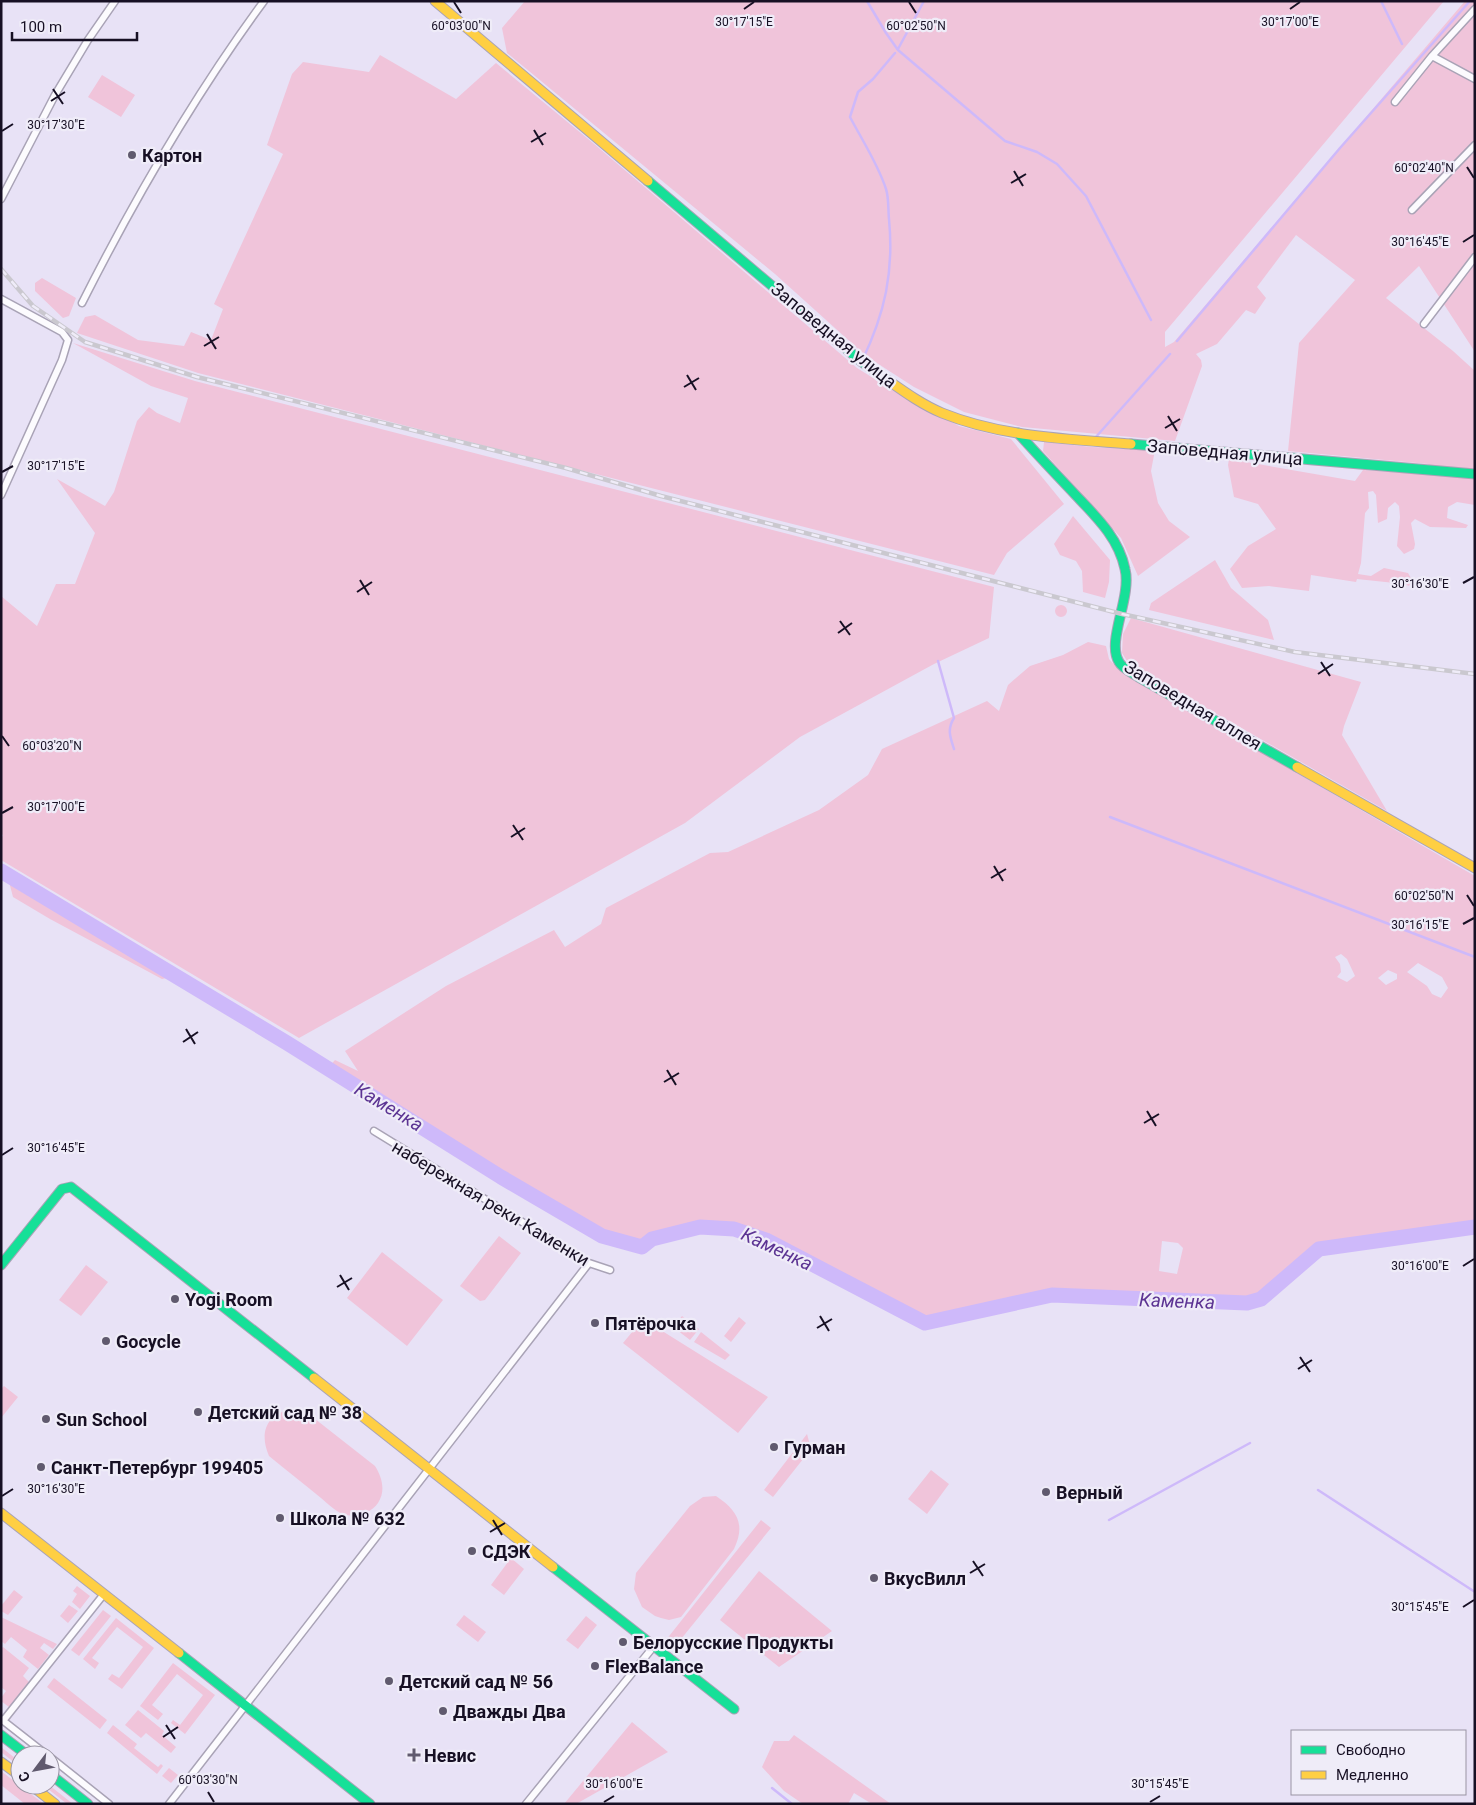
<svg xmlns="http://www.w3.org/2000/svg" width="1476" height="1805" viewBox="0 0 1476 1805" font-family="Roboto,sans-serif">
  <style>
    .green { fill: #f0c4da; fill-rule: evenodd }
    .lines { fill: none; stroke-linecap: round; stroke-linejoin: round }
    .stream { stroke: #ceb9fa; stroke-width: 2.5 }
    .river { stroke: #ceb9fa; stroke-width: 15 }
    .street-casing { stroke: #a9a3b6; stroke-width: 9 }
    .fast-casing { stroke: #a9a3b6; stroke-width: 11 }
    .slow-casing { stroke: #a9a3b6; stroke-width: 11 }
    .street { stroke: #fcfbfe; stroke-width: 6 }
    .fast { stroke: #16e098; stroke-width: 9 }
    .slow { stroke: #ffcf43; stroke-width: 9 }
    .rail-casing { stroke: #cac8cf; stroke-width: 4.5 }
    .rail { stroke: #efecf8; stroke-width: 2.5; stroke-dasharray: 8; stroke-linecap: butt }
    .ticks { fill: none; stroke: #171024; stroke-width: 2 }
    .poi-dot { fill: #605a6e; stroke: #efecf8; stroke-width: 2 }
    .labels { text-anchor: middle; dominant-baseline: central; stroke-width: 4.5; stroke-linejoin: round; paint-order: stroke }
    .poi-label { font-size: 18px; font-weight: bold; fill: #171024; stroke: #efecf8; text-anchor: start }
    .street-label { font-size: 18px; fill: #171024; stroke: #efecf8 }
    .water-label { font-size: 19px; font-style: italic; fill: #5c3493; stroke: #efecf8 }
    .ticks-label { font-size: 12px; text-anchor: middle; fill: #171024; stroke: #efecf8; stroke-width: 4.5; stroke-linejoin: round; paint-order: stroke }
  </style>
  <rect width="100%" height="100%" fill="#e8e2f6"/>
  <path class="green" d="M525,1H1444L1165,332V347L1174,342L1465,1H1475V352L1419,266L1386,298L1453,351L1475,371V469L1457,467L1456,470L1430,467L1428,464L1288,451L1299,343L1355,280L1296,235L1257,287L1266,298L1255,314L1246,310L1217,344L1196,354L1201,360L1202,366L1175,441L1022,427L964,412L914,387L866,356L775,274L507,53L502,28Z
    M380,55L456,99L496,63L593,143L857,368L907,399L959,426L1011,439L1064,504L1007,553L994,575L198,373L77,333L85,317L95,315L138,340L184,346L191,332L211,340L223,309L214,304L283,154L267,145L292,74L303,62L369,72Z
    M102,75L135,95L121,117L88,97Z
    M42,278L76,298L69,316L63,318L35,291V283Z
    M73,343L195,381L994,587L989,638L934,664L800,737L685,823L299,1038L1,860V839L3,835L1,834V596L37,626L56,584H75L95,533L57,479L105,506L114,492L137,421L149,407L157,413L180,423L188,398L151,386Z
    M1044,442L1092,447L1155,450L1151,471L1158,503L1169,521L1190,537L1138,576L1121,538L1043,451Z
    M1229,459L1355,481L1363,470L1475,478V505L1457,502L1448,507L1447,518L1468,525L1466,528L1430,527L1415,519L1411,523L1415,544L1414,549L1404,554L1397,546L1400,517L1399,506L1395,502L1388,508L1387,519L1378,523L1376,495L1373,491L1368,492L1369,508L1365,513L1361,563L1358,574L1371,576L1384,568L1408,573L1412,580L1409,586L1404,584L1357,579L1356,582L1311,575L1309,591L1269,586L1242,588L1230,569L1248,546L1276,529L1258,504L1234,497L1228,465Z
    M1073,516L1110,560L1109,582L1105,598L1083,592L1082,571L1076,561L1060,555L1054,544Z
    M1215,560L1231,588L1268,620L1274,640L1149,610L1151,603Z
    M1055 611a6 6 0 1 1 12 0a6 6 0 1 1-12 0Z
    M1131,618L1361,682L1344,726L1342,735L1387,811L1129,664L1122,653L1123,634Z
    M1088,642L1106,646L1109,659L1119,670L1475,876V1222L1318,1244L1251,1299L1053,1291L929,1320L791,1249L734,1223L700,1227L652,1239L642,1247L602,1236L501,1177L327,1069L335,1060L358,1071L345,1051L446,986L554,930L565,947L601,924L606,908L710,853L728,852L819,810L868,775L882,749L987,701L999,711L1008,685L1030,666L1063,655ZM1341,954L1347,959L1355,976L1347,982L1337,977L1341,972L1340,964L1335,957ZM1418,963L1442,977L1448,988L1441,998L1432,994L1427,986L1407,972ZM1388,970L1397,974V979L1386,985L1378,978ZM1162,1241L1178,1243L1183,1248L1177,1274L1159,1271Z
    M7,874L175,976L162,979L50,919L13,897Z
    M499,1236L521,1253L485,1300L480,1301L460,1286Z
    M382,1252L443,1300L407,1346L347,1298Z
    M86,1265L108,1282L81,1316L59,1300Z
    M682,1316L699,1329L690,1340L673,1327Z
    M739,1317L746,1323L731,1342L724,1336Z
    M643,1319L768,1397L738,1433L623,1343Z
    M701,1332L730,1355L725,1360L694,1342Z
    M4,1386L18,1397L1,1418V1389Z
    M292,1409L301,1410L310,1415L375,1466C382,1477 386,1491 378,1503C370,1514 355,1518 343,1514C335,1511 327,1503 321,1498C304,1484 286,1470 269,1456C259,1433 266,1414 292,1409Z
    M807,1434L811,1449L773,1497L764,1490Z
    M931,1470L949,1484L927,1514L908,1499Z
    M716,1496C737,1510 746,1524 734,1549L681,1617L669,1620L661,1618L655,1616L642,1607L634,1589L636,1573L690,1506L703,1497Z
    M761,1520L771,1528L677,1644L666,1640Z
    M511,1558L524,1569L504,1595L491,1585Z
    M759,1571L832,1631L779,1667L720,1620Z
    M77,1586L90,1596L80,1609L72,1602L77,1594L73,1591Z
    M14,1590L23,1597L8,1615L1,1611V1606Z
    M69,1605L78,1611L68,1623L60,1616Z
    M103,1610L111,1616L79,1656L71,1650Z
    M464,1615L486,1632L478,1642L456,1625Z
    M586,1616L597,1625L578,1649L566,1640Z
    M1,1617L57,1644L53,1649L44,1643L40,1648L49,1655L38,1669L23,1657L27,1650L11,1637L5,1644L1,1641Z
    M116,1618L154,1648L122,1689L108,1679L112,1674L119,1678L143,1647L117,1627L92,1658L99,1663L95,1669L83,1659Z
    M3,1647L29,1668L23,1676L29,1682L9,1707L1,1701V1698L6,1691L1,1687V1649Z
    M173,1663L215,1695L185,1734L171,1723L173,1720L180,1725L203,1695L177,1674L152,1705L163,1714L158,1720L140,1706Z
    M54,1678L107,1720L100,1729L47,1687Z
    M138,1710L164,1731L162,1735L176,1747L171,1753L146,1733L141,1738L125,1725Z
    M632,1722L668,1752L576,1804H564Z
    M113,1725L137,1744L134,1748L158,1767L161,1764L163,1766L157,1774L107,1733Z
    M794,1735L891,1804H872L854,1793L848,1804H803L784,1791L762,1767L774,1741H789Z
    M1,1747L20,1762V1767L1,1752Z
    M169,1768L178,1775L171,1783L162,1776Z
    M1,1771L44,1804H25L1,1785Z
    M43,1785H49L73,1804H67Z"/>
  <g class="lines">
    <path class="stream" d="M867,1L886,33L898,50L1005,141L1037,152L1057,164L1086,196L1151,320
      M1381,1L1402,44
      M898,49L924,1
      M1177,341L1340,148L1470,1
      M862,361C885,313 894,272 889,219C888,210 889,198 886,189C878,164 862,140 850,117L858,92L873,79L895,53
      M1095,438L1170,354
      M938,661L954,718C947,729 950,737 954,749
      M1110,817L1475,957
      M1318,1490L1475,1592
      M1109,1520L1250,1443
      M772,1788L792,1804"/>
    <path class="river" d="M1,871L287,1043L501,1177L602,1236L642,1247L652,1239L700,1227L734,1229L766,1240L925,1323L1052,1295L1247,1303L1261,1299L1319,1249L1475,1227"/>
    <g class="street-casing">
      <path id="street" d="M1432,56L1475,79
        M1395,102L1432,56L1475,9
        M1,199L55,95L88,40L115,1
        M1412,210L1475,145
        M1,299L62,332L68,340L62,360L1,495
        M82,303C135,198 194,96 264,1
        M1424,324L1475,257
        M374,1131L589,1263L610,1270
        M1,1719L47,1755
        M3,1721L104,1594
        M50,1757L109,1804
        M169,1804L589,1263
        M526,1804L654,1646"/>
    </g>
    <g class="fast-casing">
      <path id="fast" d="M648,181L862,362L889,381
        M1018,433C1035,452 1052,470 1070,489C1092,513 1118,535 1125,569C1132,597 1106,641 1119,662C1123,669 1133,673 1140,678L1297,767
        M1131,444L1475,474
        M1,1265L62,1189L71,1187L314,1378
        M553,1567L734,1709
        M179,1653L370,1804
        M1,1735L27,1755
        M50,1774L88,1804"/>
    </g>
    <g class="slow-casing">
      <path id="slow" d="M435,1L648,181
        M889,381C906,393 923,405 942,413C1001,437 1068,439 1131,444
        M1297,767L1475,868
        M314,1378L553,1567
        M1,1513L179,1653
        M1,1762L20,1776
        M31,1785L55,1804"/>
    </g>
    <use href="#street" class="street"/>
    <use href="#fast" class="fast"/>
    <use href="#slow" class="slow"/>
    <g class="rail-casing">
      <path id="rail" d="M1,269L33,306L85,342L197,377L566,468L661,496L1122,614L1295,652L1475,674"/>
    </g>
    <use href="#rail" class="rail"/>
  </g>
  <path class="ticks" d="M454,2L461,13M909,2L916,13M744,9L754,2M1290,9L1300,2M53,89L63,104M51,101L65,92M534,130L543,145M2,131L13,124M531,142L546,133M1467,167L1474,178M1014,171L1023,186M1011,183L1026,174M1463,242L1474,235M207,334L216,349M204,346L219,337M687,375L696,390M684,387L699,378M1168,416L1177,431M1165,428L1180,419M2,472L13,466M360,580L369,595M1463,583L1474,577M357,592L372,582M840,621L850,635M838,633L852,623M1321,662L1330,676M1318,674L1333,664M2,736L9,746M2,813L13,807M513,825L523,840M511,837L525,828M994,866L1003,881M991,878L1006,869M1467,895L1474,906M1463,924L1474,918M186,1029L195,1044M183,1042L198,1032M667,1070L676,1085M664,1082L679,1073M1147,1111L1156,1126M1144,1123L1159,1114M2,1155L13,1148M1463,1266L1474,1259M340,1275L349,1290M337,1287L352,1278M820,1316L829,1331M817,1328L832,1319M1300,1357L1310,1372M1298,1369L1312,1360M2,1496L13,1489M493,1520L502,1535M490,1532L505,1523M973,1561L983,1576M970,1573L985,1564M1463,1607L1474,1600M166,1725L175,1739M163,1737L178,1727M208,1792L214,1802M604,1802L614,1796M1150,1802L1160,1796"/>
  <g class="poi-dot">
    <circle cx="132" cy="155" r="5"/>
    <circle cx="175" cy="1299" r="5"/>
    <circle cx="595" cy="1323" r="5"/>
    <circle cx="106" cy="1341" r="5"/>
    <circle cx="198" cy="1412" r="5"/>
    <circle cx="46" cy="1419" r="5"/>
    <circle cx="774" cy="1447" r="5"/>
    <circle cx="41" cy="1467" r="5"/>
    <circle cx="1046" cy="1492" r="5"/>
    <circle cx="280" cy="1518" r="5"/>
    <circle cx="472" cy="1551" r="5"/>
    <circle cx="874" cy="1578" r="5"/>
    <circle cx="623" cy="1642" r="5"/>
    <circle cx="595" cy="1666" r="5"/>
    <circle cx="389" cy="1681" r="5"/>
    <circle cx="443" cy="1711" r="5"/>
    <path d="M411.5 1747.5h5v5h5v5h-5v5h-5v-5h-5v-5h5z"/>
  </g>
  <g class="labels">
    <g class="poi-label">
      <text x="142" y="155">Картон</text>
      <text x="185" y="1299">Yogi Room</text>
      <text x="605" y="1323">Пятёрочка</text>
      <text x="116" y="1341">Gocycle</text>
      <text x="208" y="1412">Детский сад № 38</text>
      <text x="56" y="1419">Sun School</text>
      <text x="784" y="1447">Гурман</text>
      <text x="51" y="1467">Санкт-Петербург 199405</text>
      <text x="1056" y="1492">Верный</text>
      <text x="290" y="1518">Школа № 632</text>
      <text x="482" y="1551">СДЭК</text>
      <text x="884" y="1578">ВкусВилл</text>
      <text x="633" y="1642">Белорусские Продукты</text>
      <text x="605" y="1666">FlexBalance</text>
      <text x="399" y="1681">Детский сад № 56</text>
      <text x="453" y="1711">Дважды Два</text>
      <text x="424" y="1755">Невис</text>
    </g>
    <g class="street-label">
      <text transform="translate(834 335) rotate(39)">Заповедная улица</text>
      <text transform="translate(1225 452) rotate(5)">Заповедная улица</text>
      <text transform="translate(1193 705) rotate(31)">Заповедная аллея</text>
      <text transform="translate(491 1203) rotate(31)">набережная реки Каменки</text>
    </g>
    <g class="water-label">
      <text transform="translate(389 1107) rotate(31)">Каменка</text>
      <text transform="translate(777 1249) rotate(25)">Каменка</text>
      <text transform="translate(1177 1301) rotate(2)">Каменка</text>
    </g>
  </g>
  <g class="ticks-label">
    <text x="744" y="26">30°17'15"E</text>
    <text x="1290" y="26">30°17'00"E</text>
    <text x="461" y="30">60°03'00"N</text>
    <text x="916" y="30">60°02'50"N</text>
    <text x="56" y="129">30°17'30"E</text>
    <text x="1424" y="172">60°02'40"N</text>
    <text x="1420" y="246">30°16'45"E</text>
    <text x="56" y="470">30°17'15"E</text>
    <text x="1420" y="588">30°16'30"E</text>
    <text x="52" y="750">60°03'20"N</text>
    <text x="56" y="811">30°17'00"E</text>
    <text x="1424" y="900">60°02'50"N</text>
    <text x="1420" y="929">30°16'15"E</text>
    <text x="56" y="1152">30°16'45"E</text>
    <text x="1420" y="1270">30°16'00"E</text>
    <text x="56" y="1493">30°16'30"E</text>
    <text x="1420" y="1611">30°15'45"E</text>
    <text x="208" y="1784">60°03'30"N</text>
    <text x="614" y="1788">30°16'00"E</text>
    <text x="1160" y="1788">30°15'45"E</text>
  </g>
  <rect width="1476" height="1805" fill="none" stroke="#171024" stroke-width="5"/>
  <rect x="1291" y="1730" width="175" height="65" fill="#efecf8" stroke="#9994a3"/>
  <rect x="1301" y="1746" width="25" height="8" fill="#16e098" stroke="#9994a3"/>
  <text x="1336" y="1755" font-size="15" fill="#171024">Свободно</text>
  <rect x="1301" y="1771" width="25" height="8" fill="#ffcf43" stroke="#9994a3"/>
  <text x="1336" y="1780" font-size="15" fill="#171024">Медленно</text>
  <g transform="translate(35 1770) rotate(238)"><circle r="24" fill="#efecf8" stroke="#9994a3"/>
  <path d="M0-4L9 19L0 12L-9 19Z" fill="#605a6e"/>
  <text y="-8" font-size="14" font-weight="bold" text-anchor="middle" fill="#171024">С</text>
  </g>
  <path d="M12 32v8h125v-8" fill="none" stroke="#171024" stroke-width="2.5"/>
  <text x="20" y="32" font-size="15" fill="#171024" stroke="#efecf8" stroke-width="4" paint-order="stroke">100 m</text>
</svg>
